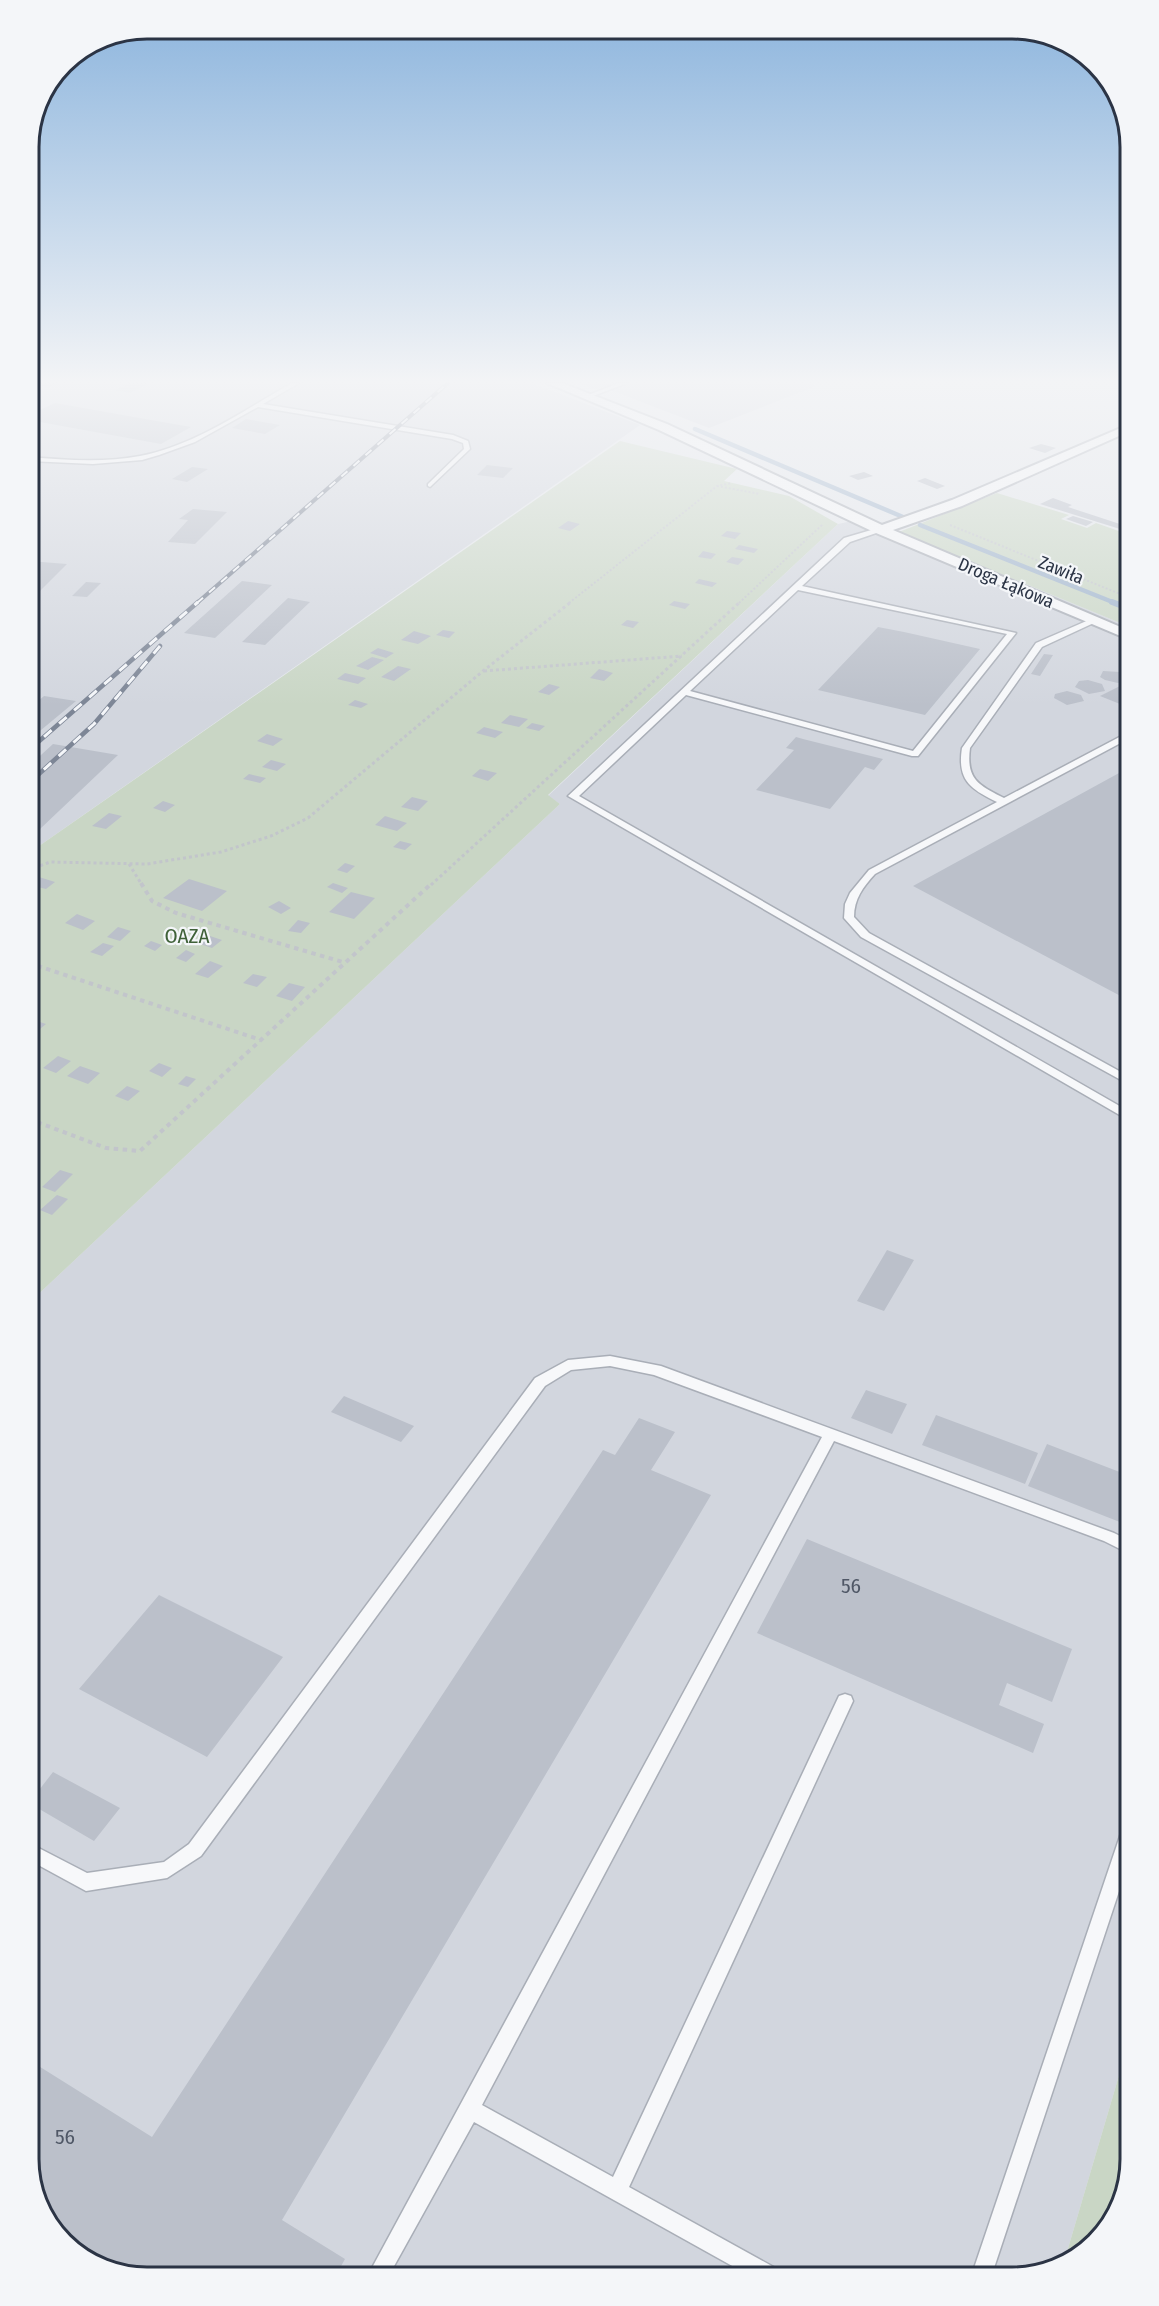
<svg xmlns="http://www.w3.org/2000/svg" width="1159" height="2306" viewBox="0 0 1159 2306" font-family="'Fira Sans Condensed',sans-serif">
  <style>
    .built { fill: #d2d6de }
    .green { fill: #c9d6c5 }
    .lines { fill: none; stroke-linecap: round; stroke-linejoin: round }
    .stream-far1 { stroke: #9fb4cc; stroke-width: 4.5 }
    .stream { stroke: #9fb4cc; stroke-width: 6 }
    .building { fill: #bbc0ca }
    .service-casing { stroke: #a9aeb7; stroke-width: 3 }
    .minor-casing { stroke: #a9aeb7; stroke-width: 4 }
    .path-far2 { stroke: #c2c5cb; stroke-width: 2; stroke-dasharray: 2 2; stroke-linecap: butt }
    .path-far1 { stroke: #c2c5cb; stroke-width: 3; stroke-dasharray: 3 3; stroke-linecap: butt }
    .path { stroke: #c2c5cb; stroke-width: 4; stroke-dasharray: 4.5 4.5; stroke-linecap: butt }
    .service { fill: #f7f8fa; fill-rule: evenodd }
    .minor { fill: #f7f8fa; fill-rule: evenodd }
    .rail-far1-casing { stroke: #7d8696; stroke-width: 4 }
    .rail-casing { stroke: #7d8696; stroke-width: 4.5 }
    .rail-far1 { stroke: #f4f6f9; stroke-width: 2; stroke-dasharray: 8; stroke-linecap: butt }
    .rail { stroke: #f4f6f9; stroke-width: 3; stroke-dasharray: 10; stroke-linecap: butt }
    .labels { text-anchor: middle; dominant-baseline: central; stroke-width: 4.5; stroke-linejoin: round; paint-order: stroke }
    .far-street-label { font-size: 18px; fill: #2b3445; stroke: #f4f6f9 }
    .park-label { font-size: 21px; fill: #3f6138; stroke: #f4f6f9 }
    .near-number-label { font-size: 21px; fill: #4f5766 }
    .rim { fill: none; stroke: #2b3445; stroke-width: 3 }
  </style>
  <rect width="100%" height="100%" fill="#e4e7ec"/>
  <path class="built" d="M29,383H532L640,425L29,853Z
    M578,383H806L816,386L709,428L603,387L595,389Z
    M867,518L1130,627V2038L1064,2262L1057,2269L1012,2277H140L81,2257L37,2204L29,2159V1303L560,804L548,796L838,524Z"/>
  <path class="green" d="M620,441L737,469L724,481L789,496L838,524L548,795L560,804L29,1303V853Z
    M997,493L1069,515L1061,519L1087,528L1096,523L1130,535V627L899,532Z
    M1130,2038V2159L1110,2225L1064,2262Z"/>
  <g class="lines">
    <path class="stream-far1" d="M695,429L903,517
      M920,525L1115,603"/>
    <path class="stream" d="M1112,602L1130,609"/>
  </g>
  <path class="building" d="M29,383H58L48,388Z
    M129,383H150L130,393L115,390Z
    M55,403L128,416L191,427L161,444L29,420V415Z
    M246,419L280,425L265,434L232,428Z
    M1041,444L1056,448L1045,453L1029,448Z
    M487,465L513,468L503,478L477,475Z
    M192,467L208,469L187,482L172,479Z
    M864,472L873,476L858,480L849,476Z
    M925,478L945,486L937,489L917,481Z
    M1053,498L1072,505L1068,507L1126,526L1120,529L1040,504Z
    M193,509L227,512L195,544L168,542L188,520L179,519Z
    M1073,516L1093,522L1086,526L1066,519Z
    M568,521L580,524L570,531L558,528Z
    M727,531L741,533L735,539L721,536Z
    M739,545L758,549L754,553L735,549Z
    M703,551L716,554L711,559L698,557Z
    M732,557L744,559L738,565L726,562Z
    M29,561L67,564L29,602Z
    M699,579L717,583L712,587L695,583Z
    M242,581L272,585L215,638L184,633Z
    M86,582L101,583L87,597L72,596Z
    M288,598L310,602L265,645L242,642Z
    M674,601L690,604L685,609L669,605Z
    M627,620L639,622L633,628L621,625Z
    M878,627L904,632L980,649L925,715L818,690Z
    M443,630L455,632L449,638L436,635Z
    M414,631L431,636L418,644L401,640Z
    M378,648L394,653L386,658L370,653Z
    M1044,654L1053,655L1040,676L1031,674Z
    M372,657L384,660L368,670L356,666Z
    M398,666L411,669L394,681L381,677Z
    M599,669L613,673L604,681L590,678Z
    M1103,671L1120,672L1126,675L1127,679L1118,683L1105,680L1100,677Z
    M345,673L366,678L358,684L337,679Z
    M1088,680L1102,684L1105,691L1089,694L1075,687L1079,681Z
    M1130,681V708L1100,696Z
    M549,684L560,687L549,695L538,692Z
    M1067,691L1081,695L1084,701L1067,705L1054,698L1055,694Z
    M44,696L76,701L29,740V709Z
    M355,700L368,704L361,708L348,705Z
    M510,715L528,719L519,727L501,723Z
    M532,723L545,726L539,731L526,728Z
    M484,727L503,732L495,738L476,733Z
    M267,734L283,739L273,746L257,741Z
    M796,737L803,739L883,759L874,770L865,767L830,809L756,790L794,750L786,748Z
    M53,744L118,755L40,829L29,827V766Z
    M271,760L286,764L277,771L262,767Z
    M1130,767V1001L913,886Z
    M480,769L497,773L488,781L472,776Z
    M249,774L266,778L260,783L243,779Z
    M412,797L428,801L418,811L401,807Z
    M163,801L175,805L165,812L153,808Z
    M109,813L122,816L106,829L92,826Z
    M385,816L407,823L397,831L375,825Z
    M400,841L412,844L405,850L393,847Z
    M345,863L355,866L347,873L337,870Z
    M39,877L55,882L46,889L29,885Z
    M189,879L227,891L202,911L163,898Z
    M333,883L348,888L342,893L327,887Z
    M351,892L375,898L354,919L329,912Z
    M279,901L291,908L281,914L268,907Z
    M77,914L95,921L83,930L65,923Z
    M298,920L310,923L301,933L288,931Z
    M118,927L131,931L120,941L107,937Z
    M204,934L222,940L212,948L194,942Z
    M151,941L162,945L155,951L144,946Z
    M103,943L114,946L102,956L90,952Z
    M186,950L195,954L186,962L176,958Z
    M210,961L223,966L208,978L195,974Z
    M253,974L267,977L257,987L243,983Z
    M289,983L305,987L292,1001L276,996Z
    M31,1019L46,1024L34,1034L29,1032V1021Z
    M58,1056L71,1061L56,1073L43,1068Z
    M159,1063L172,1068L162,1077L149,1071Z
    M80,1066L100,1073L88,1084L67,1076Z
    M186,1076L196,1079L188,1087L178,1084Z
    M127,1086L140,1091L128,1101L115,1096Z
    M60,1170L73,1174L55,1192L42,1187Z
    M57,1195L68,1199L52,1215L40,1210Z
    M887,1250L914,1260L884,1311L857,1301Z
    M866,1390L907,1404L892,1434L851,1418Z
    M344,1396L414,1426L401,1442L331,1412Z
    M936,1415L1038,1453L1025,1484L922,1445Z
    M639,1418L675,1432L651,1470L711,1495L282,2220L345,2259L335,2277H140L81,2257L37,2204L28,2159L29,2060L152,2137L603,1450L615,1455Z
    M1047,1444L1130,1476V1526L1028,1486Z
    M807,1539L1072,1649L1052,1702L1007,1683L999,1705L1044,1724L1033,1753L757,1633Z
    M159,1595L283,1657L207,1757L79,1689Z
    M53,1772L120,1808L94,1841L29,1803Z"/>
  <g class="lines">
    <g class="service-casing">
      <path id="service" d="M292,383H299L263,404L453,435L468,441L470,449L430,487L428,486V484L464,449L463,443L452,439L258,407L195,442L159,455L142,460L93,464L29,461V457C66,460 103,463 140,456C194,446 246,409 292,383Z
        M619,383H627L588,398L583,397Z
        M878,528L885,530L850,542L802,586L1016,633L918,756H912L686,695L579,796L1130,1112V1121L568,796L844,538ZM798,590L1007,634L913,751L690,691Z
        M1091,619L1098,621L1042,647L970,748C966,779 978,785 1004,798L1127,733L1130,732V738L875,874C863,887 854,899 854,917L869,933L1130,1077V1085L861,937L844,918L845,904L850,893L869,870L997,802C970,789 957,780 962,748L1036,643Z
        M610,1356L661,1366L1114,1533L1130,1541V1554L1104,1541L834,1441L482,2105L613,2177L839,1696L845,1694L851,1696L853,1701L629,2187L779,2270L782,2277H752L474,2122L388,2277H367L822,1437L654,1375L610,1366L571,1370L545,1386L201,1856L167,1878L86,1891L29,1860V1843L87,1873L164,1862L189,1844L535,1378L568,1360Z
        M1130,1825V1858L991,2277H971L1121,1833L1124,1827Z"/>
    </g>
    <g class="minor-casing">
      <path id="minor" d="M547,383H562L667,424L882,525L952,500L1130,424V431L962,506L893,530L1130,631V640L876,533L659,430Z"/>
    </g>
    <path class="path-far2" d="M717,486L760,494
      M950,525L1130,598
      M569,603L717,486L732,483
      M739,603L823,524"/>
    <path class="path-far1" d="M484,671L682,656
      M129,864L142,885
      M29,870L50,862L147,864L221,852L271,836L308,818L483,671L571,602
      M431,885L740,602"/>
    <path class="path" d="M141,883L152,901L176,913L346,963
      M29,963L261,1040
      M29,1119L106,1148L140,1151L432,883"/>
    <use href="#service" class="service"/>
    <use href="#minor" class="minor"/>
    <g class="rail-far1-casing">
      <path id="rail-far1" d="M197,603L448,383"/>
    </g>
    <g class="rail-casing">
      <path id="rail" d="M29,750L198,602
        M29,783L94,724L160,646"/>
    </g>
    <use href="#rail-far1" class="rail-far1"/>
    <use href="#rail" class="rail"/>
  </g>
  <linearGradient id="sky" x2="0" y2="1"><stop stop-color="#8bb4dd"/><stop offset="0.54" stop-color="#f3f4f6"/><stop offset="1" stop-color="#f3f4f6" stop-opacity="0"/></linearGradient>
  <rect width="1159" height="706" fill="url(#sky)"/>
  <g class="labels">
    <g class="far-street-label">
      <text transform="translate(1061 570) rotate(22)">Zawiła</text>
      <text transform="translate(1006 583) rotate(23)">Droga Łąkowa</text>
    </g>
    <g class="park-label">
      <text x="187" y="936">OAZA</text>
    </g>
    <g class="near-number-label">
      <text x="851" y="1586">56</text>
      <text x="65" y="2137">56</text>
    </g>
  </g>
  <path d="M0 0H1159V2306H0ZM147 39H1012A108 108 0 0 1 1120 147V2159A108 108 0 0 1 1012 2267H147A108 108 0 0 1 39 2159V147A108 108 0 0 1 147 39Z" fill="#f4f6f9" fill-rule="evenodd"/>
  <path class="rim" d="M147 39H1012A108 108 0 0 1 1120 147V2159A108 108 0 0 1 1012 2267H147A108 108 0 0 1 39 2159V147A108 108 0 0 1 147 39Z"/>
</svg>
